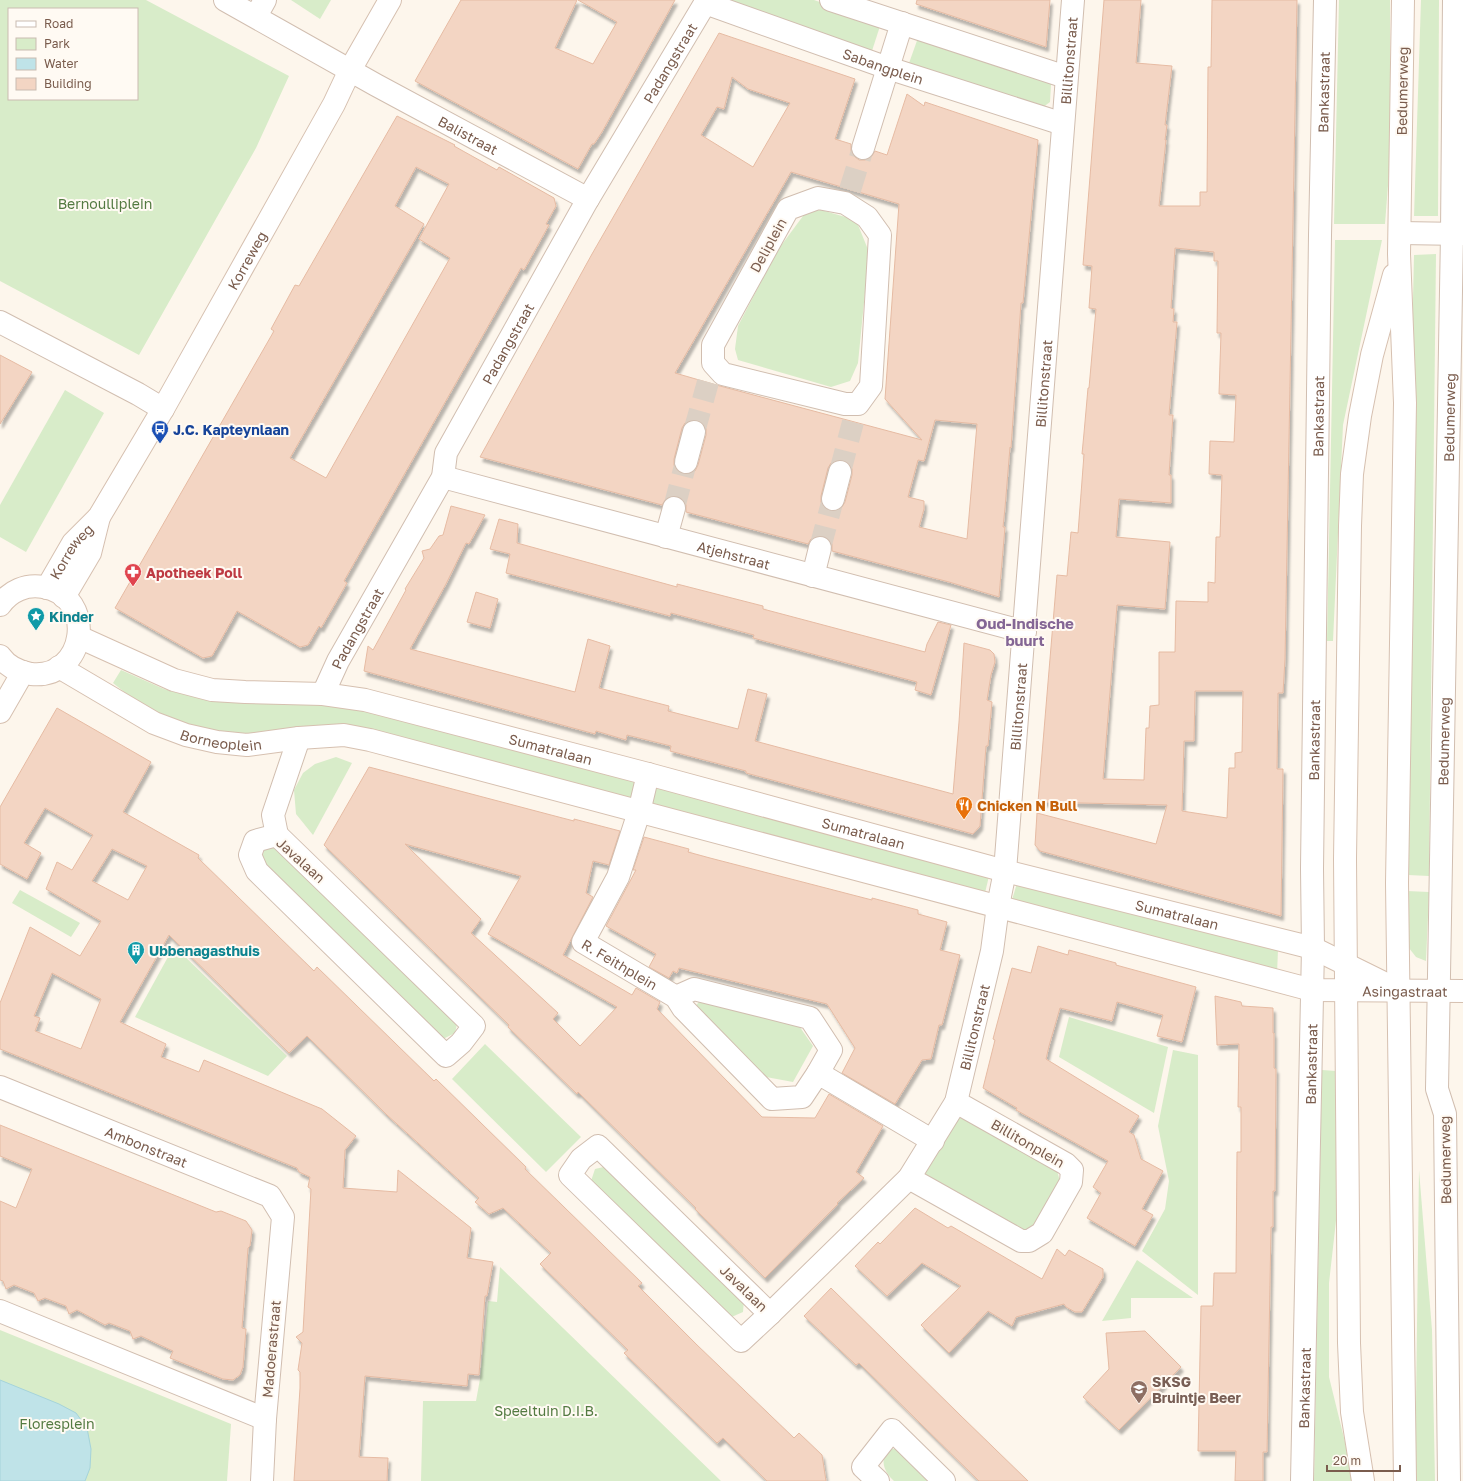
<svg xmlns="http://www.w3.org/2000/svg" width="1463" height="1481" viewBox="0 0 1463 1481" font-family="'Golos Text',sans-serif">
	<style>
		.green { fill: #d8ecc9; fill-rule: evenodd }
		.water { fill: #bfe3e8; stroke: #a5d3da }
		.building { fill: #f3d5c3; stroke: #e6bba3; fill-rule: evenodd; filter: url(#shadow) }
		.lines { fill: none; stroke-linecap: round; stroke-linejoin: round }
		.street-tunnel { stroke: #dcd0c4; stroke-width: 22; stroke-dasharray: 22 11; stroke-linecap: butt }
		.street-casing { stroke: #d1beb0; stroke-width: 24 }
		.secondary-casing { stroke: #d6c0b0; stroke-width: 24 }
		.street { stroke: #fff; stroke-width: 22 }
		.secondary { stroke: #fff; stroke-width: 22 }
		.labels { text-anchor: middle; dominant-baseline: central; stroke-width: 4; stroke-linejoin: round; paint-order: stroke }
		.street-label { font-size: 14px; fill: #7a5c4d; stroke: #fffaf3 }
		.park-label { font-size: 14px; fill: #537a41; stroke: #fffaf3 }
		.transit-label { font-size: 14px; font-weight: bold; fill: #164399; stroke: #fffaf3; text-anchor: start }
		.health-label { font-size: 14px; font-weight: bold; fill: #be3a42; stroke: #fffaf3; text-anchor: start }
		.culture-label { font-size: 14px; font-weight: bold; fill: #0d838f; stroke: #fffaf3; text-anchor: start }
		.food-label { font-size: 14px; font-weight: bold; fill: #c56008; stroke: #fffaf3; text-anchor: start }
		.education-label { font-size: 14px; font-weight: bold; fill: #785e54; stroke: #fffaf3; text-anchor: start }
		.neighbourhood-label { font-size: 15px; font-weight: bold; fill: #846695; stroke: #fffaf3 }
	</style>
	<defs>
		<filter id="shadow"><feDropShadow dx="2.5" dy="4.5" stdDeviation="1" flood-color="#0004"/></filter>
	</defs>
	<rect width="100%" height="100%" fill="#fdf6ec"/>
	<g class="green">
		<path d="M 0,0 L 146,0 L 289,76 L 256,148 L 139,355 L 0,281 ZM 9,9 L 137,9 L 137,99 L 9,99 Z"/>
		<polygon points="291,0 331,0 320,19"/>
		<polygon points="724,0 814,0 881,23 871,54"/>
		<polygon points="1339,0 1390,0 1390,159 1385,224 1334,224"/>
		<polygon points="1421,0 1439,0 1438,216 1414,216"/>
		<polygon points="919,35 1047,79 1051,84 1050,102 1042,108 908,66"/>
		<polygon points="821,210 856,220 869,252 858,363 850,381 831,387 738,360 735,349 738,326 777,251 806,212"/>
		<polygon points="1335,240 1382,240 1343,425 1333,641 1327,641"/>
		<polygon points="1436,254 1429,876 1408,875 1409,473 1414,255"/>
		<polygon points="65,390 104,413 26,552 0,537 0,505"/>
		<polygon points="121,670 164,689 195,697 324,701 642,779 635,804 360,731 243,736 187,727 143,707 113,683"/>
		<polygon points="336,757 352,763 313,835 296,814 294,790 303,773 315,764"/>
		<polygon points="658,783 990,872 984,897 651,807"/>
		<polygon points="279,847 458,1020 455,1033 441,1040 261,865 264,849"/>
		<polygon points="1018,880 1278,950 1277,974 1011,903"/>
		<polygon points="20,890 80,923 71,937 12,903"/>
		<polygon points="1407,891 1429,892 1426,961 1416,957 1409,948"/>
		<polygon points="174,946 287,1056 268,1076 135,1017"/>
		<polygon points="701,999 797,1023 813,1046 793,1082 761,1076 695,1007"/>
		<polygon points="1069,1017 1168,1047 1154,1113 1059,1057"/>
		<polygon points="485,1044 581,1137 546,1172 452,1079"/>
		<polygon points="1173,1050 1198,1055 1198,1295 1142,1251 1165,1209 1169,1181 1158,1126"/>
		<polygon points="1322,1070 1336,1071 1338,1203 1329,1283 1329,1377 1345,1442 1352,1481 1314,1481"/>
		<polygon points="966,1115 1056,1167 1061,1185 1035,1228 1019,1230 934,1184 925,1173 953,1121"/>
		<polygon points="608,1166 744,1300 743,1312 727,1319 590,1184 595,1169"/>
		<polygon points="1419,1170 1432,1330 1435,1481 1415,1481"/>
		<polygon points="1137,1260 1193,1298 1131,1298 1131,1318 1102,1321"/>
		<polygon points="500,1267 721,1481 421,1481 423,1401 476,1401 480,1379 488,1301 497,1302"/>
		<polygon points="0,1330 231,1424 227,1481 0,1481"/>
		<path d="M 891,1449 L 896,1449 L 928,1481 L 894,1481 C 884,1472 878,1458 891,1449 Z"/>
	</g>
	<polygon class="water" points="0,1380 59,1404 76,1413 87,1428 91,1449 90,1468 85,1481 0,1481"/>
	<g class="building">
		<polygon points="461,0 577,0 555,48 593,64 617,22 578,0 675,0 602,132 594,144 592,144 578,169 415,81"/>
		<polygon points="917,0 1050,0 1046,47 916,4"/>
		<path d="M 1104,0 L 1141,0 L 1136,63 L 1172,66 L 1165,125 L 1167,125 L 1165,140 L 1166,140 L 1159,206 L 1200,206 L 1200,192 L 1207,192 L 1208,67 L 1211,67 L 1212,0 L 1297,0 L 1285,659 L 1283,693 L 1278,693 L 1277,769 L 1283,769 L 1281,916 L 1040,851 L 1035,845 L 1037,813 L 1156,844 L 1167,805 L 1038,802 L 1057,575 L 1067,576 L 1071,532 L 1078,533 L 1081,494 L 1084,454 L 1082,454 L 1084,433 L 1088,388 L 1089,388 L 1096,309 L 1089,308 L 1092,266 L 1083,265 ZM 1175,248 L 1214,252 L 1214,261 L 1218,261 L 1217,333 L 1221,333 L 1219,394 L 1236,395 L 1234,442 L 1210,441 L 1209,474 L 1222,475 L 1220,537 L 1216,537 L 1215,583 L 1208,582 L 1208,602 L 1176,601 L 1175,652 L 1159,652 L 1159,705 L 1150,706 L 1149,728 L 1146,728 L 1144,780 L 1103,779 L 1117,605 L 1165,609 L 1170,542 L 1116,537 L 1119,499 L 1171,503 L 1171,475 L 1169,475 L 1173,415 L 1169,415 L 1177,322 L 1173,322 L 1174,309 L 1171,308 ZM 1195,691 L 1243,691 L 1242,752 L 1235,753 L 1235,768 L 1229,768 L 1227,818 L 1182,811 L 1184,741 L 1194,741 Z"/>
		<path d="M 719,33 L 855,79 L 835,139 L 851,144 L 851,151 L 854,156 L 859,160 L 865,160 L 871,157 L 875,151 L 887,155 L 907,94 L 924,106 L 925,102 L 1038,140 L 1023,303 L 1021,303 L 1011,448 L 1010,447 L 1005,508 L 1003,527 L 1005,527 L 999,597 L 949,582 L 832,551 L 832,544 L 829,539 L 823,536 L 816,536 L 811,539 L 808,544 L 686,512 L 686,505 L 683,500 L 677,496 L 671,496 L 666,499 L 662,505 L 480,457 L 592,254 ZM 732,77 L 748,89 L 790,103 L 753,167 L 701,135 L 717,107 L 724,109 ZM 791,172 L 899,204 L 885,399 L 922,440 L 720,386 L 675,373 ZM 691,420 L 698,420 L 703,423 L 706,429 L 706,435 L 698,465 L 695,471 L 690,474 L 683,474 L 677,471 L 674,465 L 674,459 L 682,428 L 685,423 ZM 935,420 L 977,424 L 967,539 L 919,527 L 924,509 L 924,501 L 908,497 L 918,460 L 924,461 ZM 837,460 L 844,460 L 849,463 L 852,469 L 852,475 L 845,502 L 842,507 L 837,511 L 830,511 L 824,508 L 821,502 L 821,496 L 828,468 L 831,463 Z"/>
		<path d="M 397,116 L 455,145 L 454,146 L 497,170 L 499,167 L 554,198 L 556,206 L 546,224 L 549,225 L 524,270 L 521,268 L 344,581 L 347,583 L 321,628 L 319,626 L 308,645 L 300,647 L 237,611 L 212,656 L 203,658 L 115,608 L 274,331 L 271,329 L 295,285 L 299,286 ZM 416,167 L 449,184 L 419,239 L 450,258 L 326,478 L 290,458 L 424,224 L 395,206 Z"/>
		<polygon points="0,355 32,372 0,424"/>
		<polygon points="451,506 485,515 469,544 466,543 446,584 410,649 575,692 588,639 610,646 599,688 669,706 668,711 738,729 748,689 767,694 755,741 953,794 959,722 964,643 990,650 994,654 995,662 991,675 987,700 992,702 988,746 986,746 980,826 973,834 746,773 746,771 670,751 671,746 627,735 626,740 596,731 595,734 364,671 368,646 373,650 406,590 405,589 424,558 422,551 430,549 439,536 443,535"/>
		<polygon points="499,519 518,524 517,543 677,587 677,584 763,606 763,609 925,652 927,644 938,622 951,625 931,695 915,690 917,682 753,638 754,635 690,618 671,613 670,616 506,573 510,554 490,549"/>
		<polygon points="476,592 498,599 490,628 467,622"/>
		<path d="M 57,708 L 151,762 L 123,812 L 199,855 L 198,858 L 314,971 L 317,967 L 434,1081 L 436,1079 L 526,1167 L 525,1169 L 642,1283 L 638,1286 L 696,1344 L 794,1438 L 799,1433 L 822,1455 L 826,1481 L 767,1481 L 723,1438 L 717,1443 L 624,1353 L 628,1350 L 540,1264 L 551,1253 L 503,1208 L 489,1214 L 475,1202 L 479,1198 L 387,1115 L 307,1036 L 289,1053 L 169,935 L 120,1022 L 166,1044 L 161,1057 L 199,1072 L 204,1060 L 322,1109 L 356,1136 L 345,1150 L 343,1188 L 397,1192 L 398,1170 L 471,1228 L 467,1258 L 493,1262 L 487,1296 L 485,1296 L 479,1375 L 468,1374 L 467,1386 L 365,1376 L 359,1457 L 388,1458 L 387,1481 L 294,1481 L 300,1388 L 300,1372 L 298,1370 L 302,1343 L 296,1337 L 303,1332 L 311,1189 L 308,1187 L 310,1177 L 299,1172 L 297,1168 L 0,1049 L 0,1003 L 30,927 L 80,956 L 101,921 L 46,889 L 57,862 L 72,870 L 93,835 L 45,808 L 24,843 L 41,853 L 27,879 L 0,864 L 0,807 ZM 112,849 L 147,866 L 128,900 L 92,881 ZM 52,973 L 101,999 L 81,1049 L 35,1031 L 40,1018 L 34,1016 Z"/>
		<path d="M 369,767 L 551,815 L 574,821 L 574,819 L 620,831 L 609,865 L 593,861 L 586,893 L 593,897 L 563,955 L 632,995 L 636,988 L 660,1002 L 657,1009 L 762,1117 L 815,1118 L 829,1094 L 883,1126 L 856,1172 L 864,1178 L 837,1203 L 838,1204 L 765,1278 L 695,1209 L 696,1208 L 578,1092 L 577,1094 L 508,1027 L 509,1025 L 324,845 ZM 405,844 L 521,876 L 488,934 L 617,1007 L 580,1046 L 553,1019 L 558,1013 L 471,933 L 481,919 Z"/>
		<polygon points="644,837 689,849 688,852 710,858 872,900 872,898 918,910 918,914 947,922 940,950 960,955 942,1025 939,1025 931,1059 922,1060 895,1104 842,1073 855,1048 827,1004 679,968 677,973 673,971 669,978 649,967 656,954 606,926 636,870 633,870"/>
		<polygon points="1038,946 1068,955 1069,950 1116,963 1116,965 1196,987 1182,1042 1157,1036 1163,1015 1117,1002 1112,1021 1060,1008 1049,1046 1046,1059 1139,1116 1129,1132 1134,1135 1141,1159 1163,1171 1142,1209 1153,1215 1135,1246 1087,1218 1101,1193 1093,1187 1108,1161 1016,1110 1017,1108 983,1088 995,1040 993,1039 1012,968 1031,973"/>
		<polygon points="1215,996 1241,1002 1242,1006 1273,1008 1273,1033 1274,1033 1274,1068 1276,1069 1275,1191 1273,1191 1273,1227 1271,1227 1267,1452 1263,1452 1263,1481 1235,1481 1236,1451 1198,1451 1201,1306 1213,1306 1214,1273 1236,1273 1237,1152 1241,1152 1241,1107 1238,1107 1239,1044 1217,1045"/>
		<polygon points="0,1125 216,1212 221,1211 246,1221 252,1230 250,1246 248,1248 242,1328 246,1329 243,1367 240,1375 233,1380 223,1379 170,1358 173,1351 141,1336 133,1339 130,1331 109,1323 105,1325 77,1310 69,1314 66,1306 45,1298 38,1301 34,1293 14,1285 6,1289 3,1281 0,1280 0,1201 16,1208 32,1169 0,1156"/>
		<polygon points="915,1208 948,1228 951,1226 1042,1279 1057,1249 1065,1256 1069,1250 1103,1269 1103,1277 1082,1312 1075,1312 1066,1307 1064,1304 1016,1317 1012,1326 988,1311 949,1353 921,1325 961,1286 922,1263 887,1296 855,1266 878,1242 880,1244"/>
		<polygon points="831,1288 960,1415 1028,1481 979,1481 859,1363 856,1365 804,1316"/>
		<polygon points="1145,1331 1181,1367 1119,1430 1083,1397 1109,1369 1106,1333"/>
	</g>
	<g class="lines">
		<g class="street-tunnel">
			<polyline points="850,190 863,148"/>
			<polyline points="694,432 708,382"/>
			<polyline points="840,472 853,422"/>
			<polyline points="674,508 686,462"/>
			<polyline points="820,548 833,499"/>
		</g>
		<defs>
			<g id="street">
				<path id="s1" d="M 225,0 L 376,85 L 588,199"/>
				<polyline points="831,0 1066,77"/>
				<path id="s2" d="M 705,3 L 888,68 L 1063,124"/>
				<polyline points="256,16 265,0"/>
				<polyline points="863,148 902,23"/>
				<polygon points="818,198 845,203 867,217 880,235 871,386 858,404 845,404 723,374 713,363 713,345 788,209"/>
				<polyline points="1400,233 1463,234"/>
				<polyline points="0,322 138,394 163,409"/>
				<polyline points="686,462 694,432"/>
				<path id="s3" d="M 443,477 L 1025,632"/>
				<polyline points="833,499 840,472"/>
				<polyline points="666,537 674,508"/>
				<polyline points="813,576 820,548"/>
				<path id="s4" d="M 323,694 L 338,661 L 443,477 L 446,453 L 588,199 L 707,0"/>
				<path id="s5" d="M 648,774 L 639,812 L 618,877 L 583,942 L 676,997 L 683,1008 L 772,1099 L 802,1097 L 818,1073 L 933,1141"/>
				<polygon points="277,835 474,1026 461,1043 446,1056 257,871 250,855 255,841"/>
				<polyline points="277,835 273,815 299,738"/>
				<polyline points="676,997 694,989 810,1018 831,1050 818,1073"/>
				<path id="s6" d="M 0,1087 L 270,1196 L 283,1217 L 265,1419 L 262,1481"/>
				<polygon points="598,1146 770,1314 741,1341 570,1175 581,1159"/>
				<polyline points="909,1178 1021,1241 1029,1241 1042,1233 1071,1182 1072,1170 1066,1164 956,1102"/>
				<polyline points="0,1311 265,1419"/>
				<path id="s7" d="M 770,1314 L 909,1178 L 956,1102 L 992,951 L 998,906 L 1005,871 L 1073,0"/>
				<polyline points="878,1481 863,1467 892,1430 944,1481"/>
				<path id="s8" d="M 1302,1481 L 1313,948 L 1312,869 L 1320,235 L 1325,0"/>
				<path id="s9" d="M 1449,1481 L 1445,1114 L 1437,1089 L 1452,234 L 1454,0"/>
			</g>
			<g id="secondary">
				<polyline points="1403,0 1399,254 1405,403 1397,883 1405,1481"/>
				<path id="s10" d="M 47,588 L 73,543 L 99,517 L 163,409 L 334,104 L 350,70 L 390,0"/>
				<polyline points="64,597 90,553 99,517"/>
				<path d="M 0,605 C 10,591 26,584 43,587 C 98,596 86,680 31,674 C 19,672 7,666 0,656"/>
				<path id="s11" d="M 79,637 L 174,680 L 212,690 L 245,692 L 323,694 L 365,700 L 648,774 L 1005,871 L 1313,948 L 1394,988"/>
				<path id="s12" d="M 59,667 L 154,723 L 186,735 L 217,742 L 247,745 L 299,738 L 344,735 L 370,740 L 1312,990 L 1463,991"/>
				<polyline points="0,712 23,672"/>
				<polyline points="1363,1481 1352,1412 1349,1343 1345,859 1350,526 1352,474 1360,416 1372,355 1394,275"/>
			</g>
		</defs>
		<use href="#street" class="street-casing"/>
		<use href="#secondary" class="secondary-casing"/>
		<use href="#street" class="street"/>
		<use href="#secondary" class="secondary"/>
	</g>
	<defs>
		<symbol id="bus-pin" viewBox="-11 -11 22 30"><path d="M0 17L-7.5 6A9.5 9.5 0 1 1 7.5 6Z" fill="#1a4fb4" stroke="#fffaf3"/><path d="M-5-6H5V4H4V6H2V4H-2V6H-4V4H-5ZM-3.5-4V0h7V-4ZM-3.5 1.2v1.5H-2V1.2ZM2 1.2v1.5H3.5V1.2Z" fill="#fff"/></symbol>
		<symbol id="pharmacy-pin" viewBox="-11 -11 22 30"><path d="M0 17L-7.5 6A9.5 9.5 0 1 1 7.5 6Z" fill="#e0444e" stroke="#fffaf3"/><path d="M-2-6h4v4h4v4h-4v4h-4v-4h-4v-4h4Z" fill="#fff"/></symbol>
		<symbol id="sight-pin" viewBox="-11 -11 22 30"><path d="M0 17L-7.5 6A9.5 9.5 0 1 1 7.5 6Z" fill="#0f9aa8" stroke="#fffaf3"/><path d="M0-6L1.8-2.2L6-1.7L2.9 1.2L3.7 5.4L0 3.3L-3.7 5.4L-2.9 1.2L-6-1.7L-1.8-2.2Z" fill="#fff"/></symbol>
		<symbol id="restaurant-pin" viewBox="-11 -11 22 30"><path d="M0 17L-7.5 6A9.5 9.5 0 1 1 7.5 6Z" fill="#e8710a" stroke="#fffaf3"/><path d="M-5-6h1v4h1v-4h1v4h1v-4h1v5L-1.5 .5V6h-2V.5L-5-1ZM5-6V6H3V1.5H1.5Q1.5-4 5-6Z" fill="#fff"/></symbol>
		<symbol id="building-pin" viewBox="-11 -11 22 30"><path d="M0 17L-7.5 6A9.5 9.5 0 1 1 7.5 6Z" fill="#0f9aa8" stroke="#fffaf3"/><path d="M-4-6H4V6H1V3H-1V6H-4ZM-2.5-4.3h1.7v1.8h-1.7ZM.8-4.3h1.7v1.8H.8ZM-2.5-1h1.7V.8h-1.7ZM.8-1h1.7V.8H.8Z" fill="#fff"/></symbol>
		<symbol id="school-pin" viewBox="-11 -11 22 30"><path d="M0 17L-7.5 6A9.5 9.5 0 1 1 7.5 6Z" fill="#8d6e63" stroke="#fffaf3"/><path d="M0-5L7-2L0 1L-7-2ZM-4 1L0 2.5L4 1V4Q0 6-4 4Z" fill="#fff"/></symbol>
	</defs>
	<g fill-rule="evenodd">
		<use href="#bus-pin" x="150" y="419" width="20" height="27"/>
		<use href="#pharmacy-pin" x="123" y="562" width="20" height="27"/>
		<use href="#sight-pin" x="26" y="606" width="20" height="27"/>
		<use href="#restaurant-pin" x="954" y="795" width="20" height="27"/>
		<use href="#building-pin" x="126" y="940" width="20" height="27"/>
		<use href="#school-pin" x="1129" y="1379" width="20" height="27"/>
	</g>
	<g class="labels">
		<g class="street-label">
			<text stroke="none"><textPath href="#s7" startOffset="1333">Billitonstraat</textPath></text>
			<text stroke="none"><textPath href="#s4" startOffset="722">Padangstraat</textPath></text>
			<text stroke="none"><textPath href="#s2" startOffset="189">Sabangplein</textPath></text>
			<text transform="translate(1402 91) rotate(-89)">Bedumerweg</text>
			<text stroke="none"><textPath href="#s8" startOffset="1389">Bankastraat</textPath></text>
			<text stroke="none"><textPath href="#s1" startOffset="278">Balistraat</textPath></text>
			<text transform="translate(768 245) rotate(-61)">Deliplein</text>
			<text stroke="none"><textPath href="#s10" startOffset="385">Korreweg</textPath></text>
			<text stroke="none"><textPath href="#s4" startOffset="398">Padangstraat</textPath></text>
			<text stroke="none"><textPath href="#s7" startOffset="1009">Billitonstraat</textPath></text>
			<text stroke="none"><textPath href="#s8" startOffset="1065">Bankastraat</textPath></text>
			<text stroke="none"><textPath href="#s9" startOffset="1065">Bedumerweg</textPath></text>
			<text stroke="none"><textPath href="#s10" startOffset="44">Korreweg</textPath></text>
			<text stroke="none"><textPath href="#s3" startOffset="301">Atjehstraat</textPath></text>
			<text stroke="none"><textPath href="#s4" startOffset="74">Padangstraat</textPath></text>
			<text stroke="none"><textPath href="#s7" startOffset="685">Billitonstraat</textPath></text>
			<text stroke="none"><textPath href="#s12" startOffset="180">Borneoplein</textPath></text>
			<text stroke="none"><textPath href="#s8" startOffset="741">Bankastraat</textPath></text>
			<text stroke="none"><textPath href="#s9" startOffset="741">Bedumerweg</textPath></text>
			<text stroke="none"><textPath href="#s11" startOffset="489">Sumatralaan</textPath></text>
			<text stroke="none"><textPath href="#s11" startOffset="813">Sumatralaan</textPath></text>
			<text transform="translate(301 860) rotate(42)">Javalaan</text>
			<text stroke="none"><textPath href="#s11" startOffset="1137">Sumatralaan</textPath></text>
			<text stroke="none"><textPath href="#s5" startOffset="224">R. Feithplein</textPath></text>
			<text stroke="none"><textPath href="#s12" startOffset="1398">Asingastraat</textPath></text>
			<text stroke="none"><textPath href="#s7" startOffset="361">Billitonstraat</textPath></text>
			<text stroke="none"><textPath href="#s8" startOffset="417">Bankastraat</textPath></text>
			<text transform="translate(1028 1143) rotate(30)">Billitonplein</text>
			<text stroke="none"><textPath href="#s6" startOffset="158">Ambonstraat</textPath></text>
			<text transform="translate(1445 1160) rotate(-91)">Bedumerweg</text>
			<text transform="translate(744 1288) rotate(44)">Javalaan</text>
			<text transform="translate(271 1349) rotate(-85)">Madoerastraat</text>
			<text stroke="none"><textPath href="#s8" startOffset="93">Bankastraat</textPath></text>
		</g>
		<g class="park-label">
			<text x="105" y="203">Bernoulliplein</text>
			<text x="546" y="1410">Speeltuin D.I.B.</text>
			<text x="57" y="1423">Floresplein</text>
		</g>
		<g class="transit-label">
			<text x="173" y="429">J.C. Kapteynlaan</text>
		</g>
		<g class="health-label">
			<text x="146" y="572">Apotheek Poll</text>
		</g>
		<g class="culture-label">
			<text x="49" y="616">Kinder</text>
			<text x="149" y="950">Ubbenagasthuis</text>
		</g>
		<g class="food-label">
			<text x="977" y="805">Chicken N Bull</text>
		</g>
		<g class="education-label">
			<text x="1152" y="1381">SKSG<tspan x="1152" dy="16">Bruintje Beer</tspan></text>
		</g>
		<g class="neighbourhood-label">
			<text x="1025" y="623">Oud-Indische<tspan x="1025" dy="17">buurt</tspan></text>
		</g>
	</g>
	<rect x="8" y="8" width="130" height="92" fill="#fffaf3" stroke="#cabbb1"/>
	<rect x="16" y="21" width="20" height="6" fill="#ffffff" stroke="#cabbb1"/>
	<text x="44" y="28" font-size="12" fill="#7a5c4d">Road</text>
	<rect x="16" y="38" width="20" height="12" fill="#d8ecc9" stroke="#cabbb1"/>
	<text x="44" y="48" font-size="12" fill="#7a5c4d">Park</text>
	<rect x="16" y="58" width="20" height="12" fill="#bfe3e8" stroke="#cabbb1"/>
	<text x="44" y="68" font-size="12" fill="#7a5c4d">Water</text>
	<rect x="16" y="78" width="20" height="12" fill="#f3d5c3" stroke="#cabbb1"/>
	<text x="44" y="88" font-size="12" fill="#7a5c4d">Building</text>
	<path d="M1327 1465v6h73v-6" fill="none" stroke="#7a5c4d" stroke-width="2"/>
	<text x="1333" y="1465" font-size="12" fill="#7a5c4d" stroke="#fffaf3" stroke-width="3" paint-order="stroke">20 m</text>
</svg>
